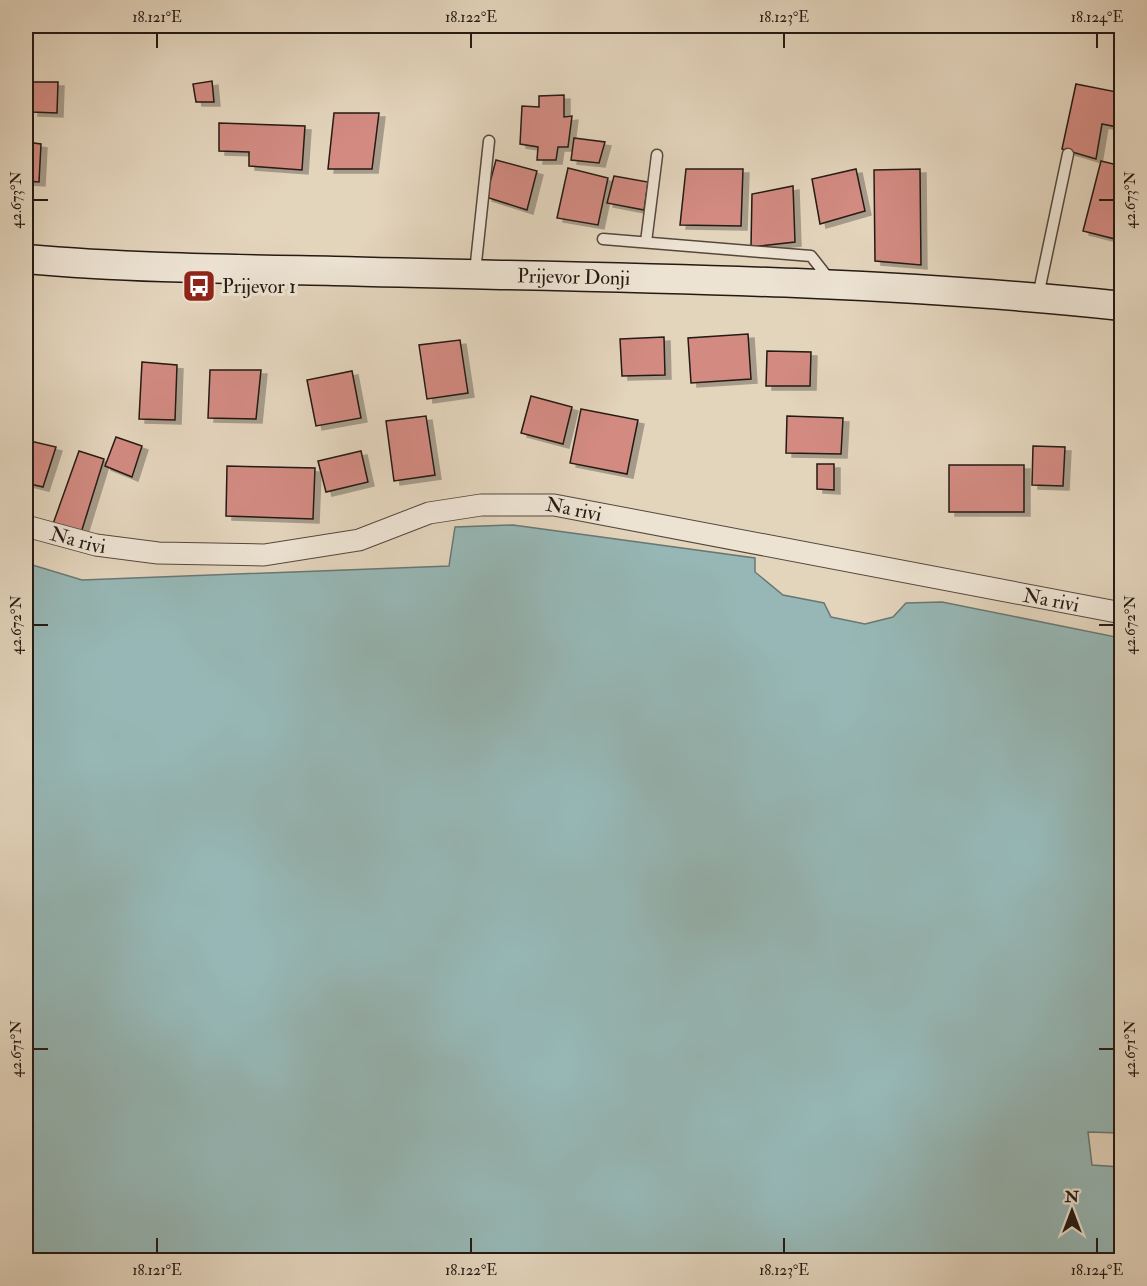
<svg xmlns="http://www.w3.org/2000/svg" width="1147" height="1286" viewBox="0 0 1147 1286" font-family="'IM FELL Double Pica',serif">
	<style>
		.water { fill: #96b7b5; stroke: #687874; stroke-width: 1.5 }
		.building { fill: #d28a81; stroke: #241a12; stroke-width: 1.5; filter: url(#shadow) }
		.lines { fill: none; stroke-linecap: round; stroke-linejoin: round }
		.lane-casing { stroke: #54483c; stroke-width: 13 }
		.street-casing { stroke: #54483c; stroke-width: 23 }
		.secondary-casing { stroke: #241a12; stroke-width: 31 }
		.lane { stroke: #ede3d3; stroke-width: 10 }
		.street { stroke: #ede3d3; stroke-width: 21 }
		.secondary { stroke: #ede3d3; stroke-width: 28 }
		.ticks { fill: none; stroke: #241a12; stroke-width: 2 }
		.labels { text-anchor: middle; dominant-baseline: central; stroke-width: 6; stroke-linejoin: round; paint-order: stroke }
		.street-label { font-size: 20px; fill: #241a12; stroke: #ede3d3 }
		.poi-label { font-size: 20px; fill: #241a12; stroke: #ede3d3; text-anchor: start }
		.neatline { fill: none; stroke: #241a12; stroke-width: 2 }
		.ticks-label { font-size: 15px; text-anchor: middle; fill: #241a12 }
	</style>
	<defs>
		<filter id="shadow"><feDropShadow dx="6" dy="4" stdDeviation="0" flood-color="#0004"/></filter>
	</defs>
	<rect width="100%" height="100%" fill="#e3d4bc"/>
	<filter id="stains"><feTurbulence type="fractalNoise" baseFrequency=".00333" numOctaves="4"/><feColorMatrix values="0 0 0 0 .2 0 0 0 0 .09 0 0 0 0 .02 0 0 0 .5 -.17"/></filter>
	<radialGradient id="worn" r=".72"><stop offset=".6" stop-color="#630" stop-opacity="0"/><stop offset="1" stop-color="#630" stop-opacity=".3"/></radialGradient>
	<polygon class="water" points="513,525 755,558 755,572 783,595 824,603 831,617 865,624 893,617 906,603 942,602 1121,638 1121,1133 1088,1132 1092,1165 1121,1167 1121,1260 26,1260 26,563 82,580 449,566 455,527"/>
	<g class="building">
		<polygon points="212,81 214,102 196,102 193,84"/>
		<polygon points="33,82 58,82 57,113 32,112"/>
		<polygon points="1076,84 1122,93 1122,128 1102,124 1096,159 1062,149"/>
		<polygon points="564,95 564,117 572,116 568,147 558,147 556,160 537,160 538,147 520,144 522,106 539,107 539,96"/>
		<polygon points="334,113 379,113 372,169 328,169"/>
		<polygon points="219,123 305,126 302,170 249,166 249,152 219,151"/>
		<polygon points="574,138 605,142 599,163 571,160"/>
		<polygon points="26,142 41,144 39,182 26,181"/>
		<polygon points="496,160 537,171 527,210 486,197"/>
		<polygon points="1101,161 1122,166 1122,233 1119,240 1083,231"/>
		<polygon points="568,168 608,178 598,225 557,218"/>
		<polygon points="686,169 743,169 741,226 680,225"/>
		<polygon points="856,169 865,211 820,224 812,179"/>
		<polygon points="920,169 921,265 875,261 874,170"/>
		<polygon points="614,176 648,182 644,210 607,203"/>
		<polygon points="793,186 795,242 751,247 752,194"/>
		<polygon points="748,334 751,379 691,383 688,338"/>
		<polygon points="664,337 665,375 622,376 620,339"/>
		<polygon points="460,340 468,393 427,399 419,345"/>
		<polygon points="767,351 811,352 810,386 766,386"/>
		<polygon points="142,362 177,365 175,420 139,419"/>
		<polygon points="210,370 261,370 256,419 208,418"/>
		<polygon points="352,371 361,418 316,426 307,380"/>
		<polygon points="531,396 572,407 563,444 521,433"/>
		<polygon points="581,409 638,420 627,474 570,463"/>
		<polygon points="426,416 435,475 394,481 386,421"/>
		<polygon points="787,416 843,418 841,454 786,453"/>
		<polygon points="116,437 142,446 132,477 105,466"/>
		<polygon points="26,440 56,447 43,487 26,483"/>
		<polygon points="1033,446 1065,447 1063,486 1032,485"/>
		<polygon points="79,451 104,459 81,533 53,524"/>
		<polygon points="361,451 368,482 326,492 318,461"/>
		<polygon points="817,464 834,464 834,490 817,489"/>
		<rect x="949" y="465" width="75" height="47"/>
		<polygon points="227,466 315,468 313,519 226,516"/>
	</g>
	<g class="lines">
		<defs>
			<g id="lane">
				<polyline points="603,239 811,256 829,279"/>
				<polyline points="646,242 657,155"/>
				<polyline points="475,272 489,141"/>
				<polyline points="1038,296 1068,154"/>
			</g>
			<g id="street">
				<path id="s1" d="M 26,526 L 96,545 L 158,553 L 264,555 L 359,540 L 429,513 L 481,505 L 554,505 L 1122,613"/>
			</g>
			<g id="secondary">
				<path id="s2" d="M 26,259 C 128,268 231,269 334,271 C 597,278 860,278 1122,306"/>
			</g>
		</defs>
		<use href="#lane" class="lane-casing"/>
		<use href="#street" class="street-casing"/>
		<use href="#secondary" class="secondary-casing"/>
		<use href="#lane" class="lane"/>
		<use href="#street" class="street"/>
		<use href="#secondary" class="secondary"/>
	</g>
	<path class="ticks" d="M 157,33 L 157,48M 471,33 L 471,48M 784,33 L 784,48M 1097,33 L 1097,48M 33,200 L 48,200M 1099,200 L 1114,200M 33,625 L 48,625M 1099,625 L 1114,625M 33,1049 L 48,1049M 1099,1049 L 1114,1049M 157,1238 L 157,1253M 471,1238 L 471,1253M 784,1238 L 784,1253M 1097,1238 L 1097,1253"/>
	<defs>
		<symbol id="bus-square" viewBox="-11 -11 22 22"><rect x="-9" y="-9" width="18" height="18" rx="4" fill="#8f2418" stroke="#ede3d3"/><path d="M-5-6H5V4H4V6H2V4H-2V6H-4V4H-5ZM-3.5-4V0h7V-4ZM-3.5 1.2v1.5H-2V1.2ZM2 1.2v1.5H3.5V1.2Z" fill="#fff"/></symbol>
	</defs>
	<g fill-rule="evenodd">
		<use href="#bus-square" x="180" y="267" width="38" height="38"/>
	</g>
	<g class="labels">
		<g class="street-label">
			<text stroke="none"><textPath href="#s2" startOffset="548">Prijevor Donji</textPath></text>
			<text stroke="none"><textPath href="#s1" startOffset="558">Na rivi</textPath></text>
			<text stroke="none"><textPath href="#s1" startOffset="54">Na rivi</textPath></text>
			<text stroke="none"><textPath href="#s1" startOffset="1044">Na rivi</textPath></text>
		</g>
		<g class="poi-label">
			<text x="222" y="286">Prijevor 1</text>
		</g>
	</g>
	<rect width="1147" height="1286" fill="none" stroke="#e3d4bc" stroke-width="66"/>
	<g transform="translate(1072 1211)" stroke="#ede3d3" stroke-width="4.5" paint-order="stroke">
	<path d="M0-4.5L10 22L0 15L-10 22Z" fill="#241a12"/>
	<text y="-9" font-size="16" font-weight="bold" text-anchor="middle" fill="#241a12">N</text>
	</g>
	<rect x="33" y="33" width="1081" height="1220" class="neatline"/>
	<g class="ticks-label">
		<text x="157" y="22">18.121°E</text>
		<text x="471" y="22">18.122°E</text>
		<text x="784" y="22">18.123°E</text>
		<text x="1097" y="22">18.124°E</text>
		<text transform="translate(16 200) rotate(-90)" y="5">42.673°N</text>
		<text transform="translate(1130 200) rotate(-90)" y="5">42.673°N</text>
		<text transform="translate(16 625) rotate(-90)" y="5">42.672°N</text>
		<text transform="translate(1130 625) rotate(-90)" y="5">42.672°N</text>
		<text transform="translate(16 1049) rotate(-90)" y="5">42.671°N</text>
		<text transform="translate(1130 1049) rotate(-90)" y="5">42.671°N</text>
		<text x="157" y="1275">18.121°E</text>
		<text x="471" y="1275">18.122°E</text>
		<text x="784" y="1275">18.123°E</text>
		<text x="1097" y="1275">18.124°E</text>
	</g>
	<rect width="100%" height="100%" filter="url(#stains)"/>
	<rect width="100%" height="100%" fill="url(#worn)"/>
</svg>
